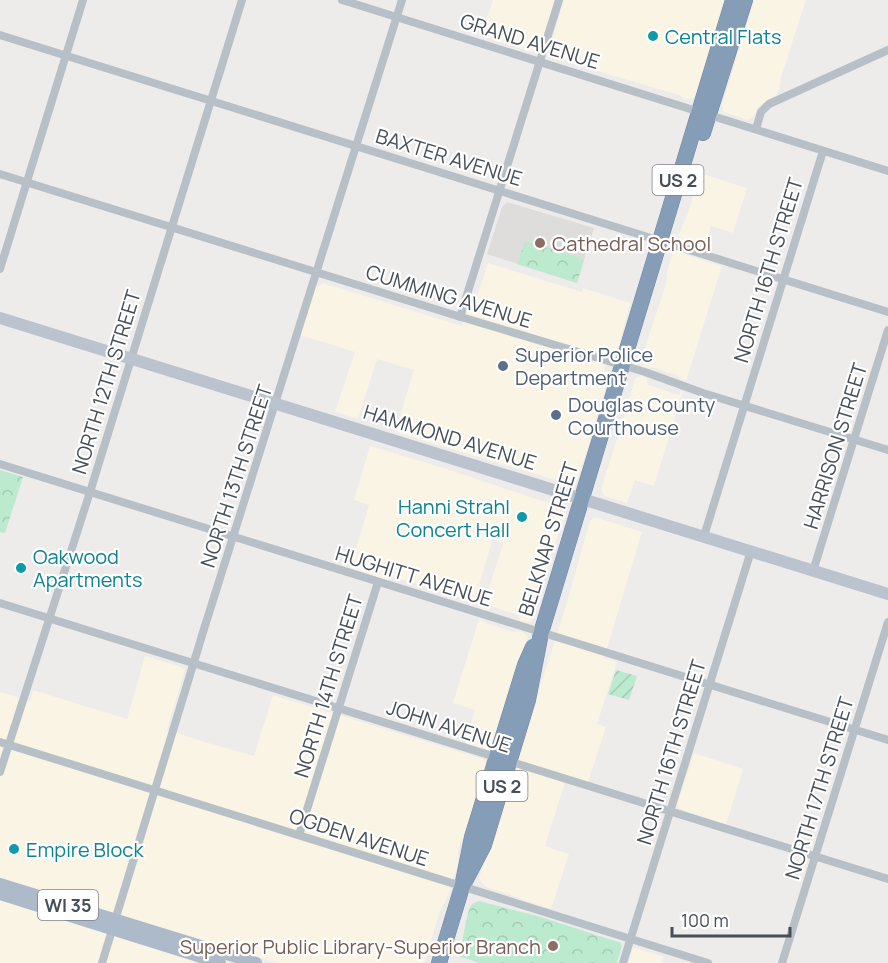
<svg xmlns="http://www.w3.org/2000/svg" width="888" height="963" viewBox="0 0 888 963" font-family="Manrope,sans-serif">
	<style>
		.commercial { fill: #f9f4e4 }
		.education { fill: #dfdddc }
		.park { fill: url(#park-crowns) }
		.garden { fill: url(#garden-furrows) }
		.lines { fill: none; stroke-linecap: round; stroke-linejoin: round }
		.highway-casing { stroke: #7288a3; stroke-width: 16 }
		.street { stroke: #b8c0c7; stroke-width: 8 }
		.secondary { stroke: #bac3ce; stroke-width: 12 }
		.primary { stroke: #adbac9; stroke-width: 12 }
		.highway { stroke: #869db7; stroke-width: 15 }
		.culture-dot { fill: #0f9aa8; stroke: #fff; stroke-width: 2 }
		.education-dot { fill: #8d6e63; stroke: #fff; stroke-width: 2 }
		.service-dot { fill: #5c6f8a; stroke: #fff; stroke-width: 2 }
		.labels { text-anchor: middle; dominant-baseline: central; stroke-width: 4.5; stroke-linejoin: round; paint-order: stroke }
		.shield { fill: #fff; stroke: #7e8389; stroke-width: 1.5 }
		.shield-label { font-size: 18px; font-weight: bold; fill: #464e57 }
		.culture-label { font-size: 20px; fill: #0d838f; stroke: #fff; text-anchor: start }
		.street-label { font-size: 20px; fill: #464e57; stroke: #fff }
		.education-label { font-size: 20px; fill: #785e54; stroke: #fff; text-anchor: start }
		.service-label { font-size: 20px; fill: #4e5e75; stroke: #fff; text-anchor: start }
	</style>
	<defs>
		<pattern id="park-crowns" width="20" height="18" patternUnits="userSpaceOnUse" patternTransform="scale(1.5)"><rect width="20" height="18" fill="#bceace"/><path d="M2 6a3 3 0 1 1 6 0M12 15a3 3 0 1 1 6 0" fill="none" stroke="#a3cab3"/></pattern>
		<pattern id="garden-furrows" width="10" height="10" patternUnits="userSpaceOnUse" patternTransform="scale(1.5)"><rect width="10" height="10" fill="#bceace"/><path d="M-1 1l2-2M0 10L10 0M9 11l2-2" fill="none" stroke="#a3cab3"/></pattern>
	</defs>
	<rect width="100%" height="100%" fill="#eeebeb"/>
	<g class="commercial">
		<polygon points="493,0 555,0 539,50 532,52 481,36"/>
		<polygon points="564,0 727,0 720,15 695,97 686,100 679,95 550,57 550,46"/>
		<polygon points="754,0 806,0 781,77 779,90 776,95 759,106 753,117 747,120 724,112 722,106"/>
		<polygon points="700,173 747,188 733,233 711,226 705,247 683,242 678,236 688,213"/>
		<polygon points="676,251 681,251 689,256 722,266 686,381 674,374 655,368 643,367 641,360 666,284 667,272 673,252"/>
		<polygon points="488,263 582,292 583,288 630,303 617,353 614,357 609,357 604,370 609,374 609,379 578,479 572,485 395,432 414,370 377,359 358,419 335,412 355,352 300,335 314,289 323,283 462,326 468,309 473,310"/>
		<polygon points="642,376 647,378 648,385 679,395 681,391 683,391 654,486 635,480 627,503 604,496 601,489 628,405 634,381 637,377"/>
		<polygon points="370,446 447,469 551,504 565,507 566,515 554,546 532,621 525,623 521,622 518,615 487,605 485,611 482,610 503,544 493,539 472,607 470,606 470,601 391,576 389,581 350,568 369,505 354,500"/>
		<polygon points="594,518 598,518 642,532 604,658 617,662 597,724 606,727 588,782 567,776 545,846 569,854 551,909 484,886 479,878 565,609 590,521"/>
		<polygon points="479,619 486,623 513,632 522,631 528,637 499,724 498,731 492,749 489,751 465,744 475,710 453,703"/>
		<polygon points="145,656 179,666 185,670 167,730 208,743 254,756 273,695 483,759 487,765 472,813 458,850 458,865 447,898 440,911 424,963 277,963 0,878 0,692 30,701 33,690 127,719"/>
		<polygon points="694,753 743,769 726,825 678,808 677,804"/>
		<polygon points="0,900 59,919 202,963 0,963"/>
		<polygon points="633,947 664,957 662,963 628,963"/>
	</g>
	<polygon class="education" points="507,202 594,228 577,283 487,254 502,207"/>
	<g class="park">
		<polygon points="525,241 584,259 577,283 517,264"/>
		<polygon points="0,470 23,477 5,533 0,532"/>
		<path d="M 479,901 L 541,917 L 621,943 L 622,946 L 617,963 L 480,963 L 458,956 C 465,939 464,918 472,904 Z"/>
	</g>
	<polygon class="garden" points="616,670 637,676 629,700 608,694"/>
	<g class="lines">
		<defs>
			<g id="highway">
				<polyline points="703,133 745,0"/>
				<polyline points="462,887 484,845 528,700 541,633 733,0"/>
				<polyline points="439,963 462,887 472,837 525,665 533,647"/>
			</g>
		</defs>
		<use href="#highway" class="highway-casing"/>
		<g class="street">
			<polyline points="342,0 888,171"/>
			<polyline points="0,35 888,312"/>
			<polyline points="756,129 761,112 769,104 888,50"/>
			<polyline points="0,174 451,314 645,372 703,393 888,450"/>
			<polyline points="0,269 83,0"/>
			<polyline points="460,317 559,0"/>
			<polyline points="0,464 888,740"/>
			<polyline points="704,536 823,151"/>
			<polyline points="813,571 888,330"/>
			<polyline points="0,603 888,879"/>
			<polyline points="0,742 708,963"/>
			<polyline points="0,772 90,492 242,0"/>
			<polyline points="299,835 378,582"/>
			<polyline points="102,963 204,629 402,0"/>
			<polyline points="623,963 751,551"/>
			<polyline points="782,963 888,622"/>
		</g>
		<polyline class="secondary" points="0,318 888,594"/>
		<g class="primary">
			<polyline points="0,884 256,963"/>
			<polyline points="0,894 220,963"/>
		</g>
		<use href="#highway" class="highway"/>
	</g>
	<g class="culture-dot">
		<circle cx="653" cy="36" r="6"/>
		<circle cx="522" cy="517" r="6"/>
		<circle cx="21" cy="568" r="6"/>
		<circle cx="14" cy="849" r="6"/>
	</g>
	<g class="education-dot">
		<circle cx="540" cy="243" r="6"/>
		<circle cx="553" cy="946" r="6"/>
	</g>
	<g class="service-dot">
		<circle cx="503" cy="366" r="6"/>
		<circle cx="556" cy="415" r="6"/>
	</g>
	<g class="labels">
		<g class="shield">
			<rect x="652.5" y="165" width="51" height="30" rx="4.5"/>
			<rect x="476.5" y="771" width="51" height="30" rx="4.5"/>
			<rect x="38" y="890" width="60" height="30" rx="4.5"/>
		</g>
		<g class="shield-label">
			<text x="678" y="180">US 2</text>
			<text x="502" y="786">US 2</text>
			<text x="68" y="905">WI 35</text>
		</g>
		<g class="culture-label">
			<text x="665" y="36">Central Flats</text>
			<text x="510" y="506" text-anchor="end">Hanni Strahl<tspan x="510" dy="23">Concert Hall</tspan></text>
			<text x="33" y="556">Oakwood<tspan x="33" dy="23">Apartments</tspan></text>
			<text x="26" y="849">Empire Block</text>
		</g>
		<g class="street-label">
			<text transform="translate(530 41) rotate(17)">GRAND AVENUE</text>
			<text transform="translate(449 157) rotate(17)">BAXTER AVENUE</text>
			<text transform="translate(768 270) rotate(-73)">NORTH 16TH STREET</text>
			<text transform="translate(449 296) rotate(17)">CUMMING AVENUE</text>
			<text transform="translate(106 382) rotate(-73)">NORTH 12TH STREET</text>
			<text transform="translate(450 437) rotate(17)">HAMMOND AVENUE</text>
			<text transform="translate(835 446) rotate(-73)">HARRISON STREET</text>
			<text transform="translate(236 476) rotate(-72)">NORTH 13TH STREET</text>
			<text transform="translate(548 539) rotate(-73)">BELKNAP STREET</text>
			<text transform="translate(414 576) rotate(17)">HUGHITT AVENUE</text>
			<text transform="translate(328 686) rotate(-73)">NORTH 14TH STREET</text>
			<text transform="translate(449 726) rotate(18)">JOHN AVENUE</text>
			<text transform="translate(671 752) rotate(-73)">NORTH 16TH STREET</text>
			<text transform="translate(819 788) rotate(-73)">NORTH 17TH STREET</text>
			<text transform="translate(359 837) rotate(18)">OGDEN AVENUE</text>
		</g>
		<g class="education-label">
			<text x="552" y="243">Cathedral School</text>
			<text x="541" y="946" text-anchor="end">Superior Public Library-Superior Branch</text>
		</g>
		<g class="service-label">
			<text x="515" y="354">Superior Police<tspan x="515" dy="23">Department</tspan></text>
			<text x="568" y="404">Douglas County<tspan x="568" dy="23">Courthouse</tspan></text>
		</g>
	</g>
	<path d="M672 927v9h118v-9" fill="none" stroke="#464e57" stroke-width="3"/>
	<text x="681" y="927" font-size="18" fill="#464e57" stroke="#ffffff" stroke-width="4.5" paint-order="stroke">100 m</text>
</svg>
